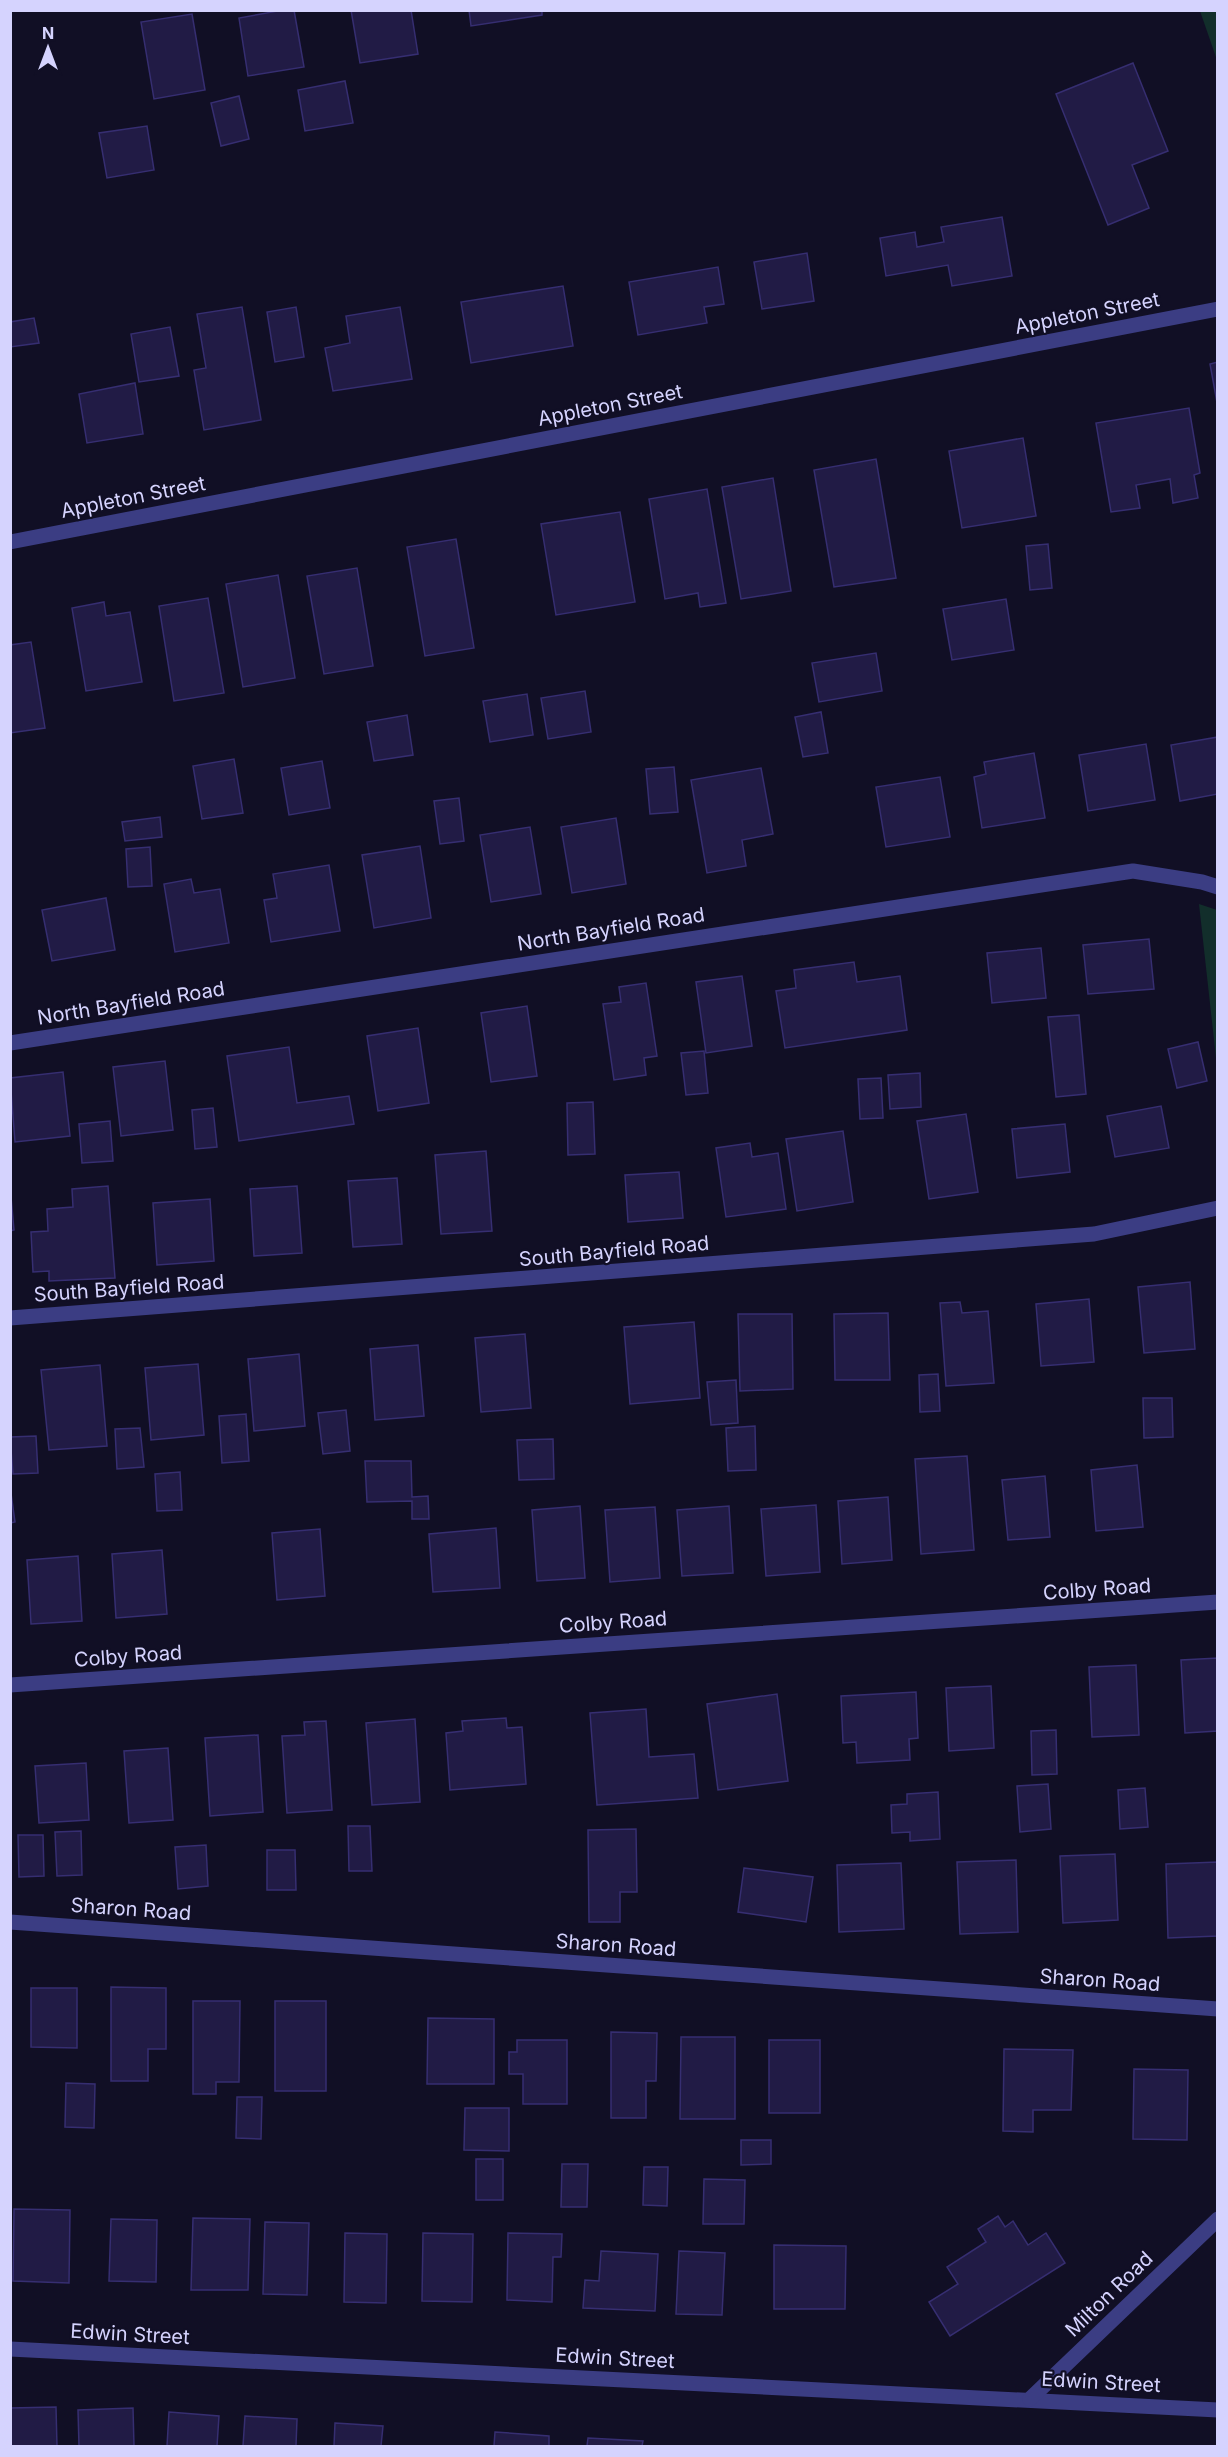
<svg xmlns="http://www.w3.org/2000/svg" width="1228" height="2457" viewBox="0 0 1228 2457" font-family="Inter,sans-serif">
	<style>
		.green { fill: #122e2b }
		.building { fill: #211b45; stroke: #362e71; stroke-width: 1.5 }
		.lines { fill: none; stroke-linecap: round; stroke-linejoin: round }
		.minor { stroke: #3b3d83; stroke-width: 15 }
		.labels { text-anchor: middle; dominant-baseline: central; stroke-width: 4.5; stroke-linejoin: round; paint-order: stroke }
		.street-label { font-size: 20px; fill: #d5d3fe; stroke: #110f25 }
	</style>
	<rect width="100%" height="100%" fill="#110f25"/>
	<g class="green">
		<polygon points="1200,11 1217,11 1217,60"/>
		<polygon points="1199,904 1217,910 1217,1067"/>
	</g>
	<g class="building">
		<polygon points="283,10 294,10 304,67 248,76 239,18"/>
		<polygon points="351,10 411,10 418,54 360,63"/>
		<polygon points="469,10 542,10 542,15 471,26"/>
		<polygon points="192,14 205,90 154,99 141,22"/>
		<polygon points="1133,63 1168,151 1132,165 1149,208 1108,225 1056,94"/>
		<polygon points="345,81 353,123 305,131 298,90"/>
		<polygon points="239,96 249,139 221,146 211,103"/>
		<polygon points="147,126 154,170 107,178 99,133"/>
		<polygon points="1002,217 1012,276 952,286 948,265 886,276 880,238 915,232 917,247 944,242 941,227"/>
		<polygon points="807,253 814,301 762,309 754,262"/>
		<polygon points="718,267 724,304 704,307 707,323 638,335 629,282"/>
		<polygon points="563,286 573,346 471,363 461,302"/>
		<polygon points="242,307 261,420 204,430 194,370 206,368 197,314"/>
		<polygon points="296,307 304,357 275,362 267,312"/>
		<polygon points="400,307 412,379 333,391 325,348 350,343 346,316"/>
		<polygon points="34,318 39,343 10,347 10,322"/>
		<polygon points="170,327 179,376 139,382 131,334"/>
		<polygon points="1218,362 1218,408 1210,364"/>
		<polygon points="135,383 143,434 87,443 79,394"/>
		<polygon points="1189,408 1200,473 1194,475 1198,498 1173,503 1170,479 1136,485 1140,508 1111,512 1096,423"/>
		<polygon points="1023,438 1036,516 962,528 949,451"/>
		<polygon points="876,459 896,578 834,587 814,470"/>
		<polygon points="773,478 791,591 741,599 722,487"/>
		<polygon points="707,489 726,603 700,607 698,593 665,599 649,499"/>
		<polygon points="620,512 635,602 556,615 541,524"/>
		<polygon points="456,539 474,648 425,656 407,547"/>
		<polygon points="1048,544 1052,588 1030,590 1026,546"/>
		<polygon points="357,568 373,666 324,674 307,576"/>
		<polygon points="278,575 295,678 243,687 226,584"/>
		<polygon points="208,598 224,693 174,701 159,606"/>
		<polygon points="1006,599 1014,650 952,660 943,609"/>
		<polygon points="104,602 106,616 130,612 142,682 86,691 72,608"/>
		<polygon points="31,642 45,728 10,733 10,645"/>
		<polygon points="876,653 882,691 819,702 812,663"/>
		<polygon points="585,691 591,732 548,739 541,698"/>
		<polygon points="527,694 533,735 490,742 483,701"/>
		<polygon points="821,712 828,753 803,757 795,717"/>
		<polygon points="407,715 413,755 374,761 367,722"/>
		<polygon points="1218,737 1218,794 1180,801 1171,745"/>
		<polygon points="1146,744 1155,800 1088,811 1079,755"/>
		<polygon points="1034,753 1045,818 982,828 974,777 986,774 984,762"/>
		<polygon points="234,759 243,813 202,819 193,766"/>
		<polygon points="322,761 330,808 289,815 281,768"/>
		<polygon points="674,767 678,812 650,814 646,769"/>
		<polygon points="761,768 773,834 742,840 746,866 707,873 691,780"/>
		<polygon points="940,777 950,837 886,847 876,787"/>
		<polygon points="459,798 464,841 440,844 434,801"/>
		<polygon points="160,817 162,837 125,841 122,822"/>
		<polygon points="616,818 626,884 572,893 561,827"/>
		<polygon points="530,827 541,894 491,902 480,835"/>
		<polygon points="420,846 431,918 374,928 362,855"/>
		<polygon points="150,847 152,886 128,887 126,849"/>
		<polygon points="329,865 340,931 271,942 264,900 277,898 273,874"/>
		<polygon points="191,879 194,893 220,889 229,943 175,952 164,884"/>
		<polygon points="106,898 115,950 52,961 42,910"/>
		<polygon points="1149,939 1154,989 1088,994 1083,945"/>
		<polygon points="1041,948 1046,998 992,1003 987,953"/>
		<polygon points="854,962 857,982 900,976 907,1030 785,1048 776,991 796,988 794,970"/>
		<polygon points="742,976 752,1046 706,1053 696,982"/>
		<polygon points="646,983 657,1056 644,1058 646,1075 614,1080 603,1004 621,1002 619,987"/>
		<polygon points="527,1006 537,1076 491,1082 481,1013"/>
		<polygon points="1079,1015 1086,1094 1056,1097 1048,1017"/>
		<polygon points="418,1028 429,1103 378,1111 367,1036"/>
		<polygon points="1198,1042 1207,1081 1177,1088 1168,1049"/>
		<polygon points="289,1047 297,1103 349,1096 354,1124 239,1141 227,1056"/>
		<polygon points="704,1051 708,1093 686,1095 681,1053"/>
		<polygon points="165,1061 173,1130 121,1136 113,1067"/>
		<polygon points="63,1072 70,1136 15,1142 10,1078"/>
		<polygon points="920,1073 921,1107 890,1109 888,1075"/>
		<polygon points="881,1078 883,1118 860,1119 858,1079"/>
		<polygon points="593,1102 595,1154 568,1155 567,1103"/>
		<polygon points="1161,1106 1169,1148 1115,1157 1107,1116"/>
		<polygon points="213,1108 217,1147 195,1149 192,1110"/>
		<polygon points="966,1114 978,1192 929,1199 917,1121"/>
		<polygon points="110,1121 113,1161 82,1163 79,1124"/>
		<polygon points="1065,1124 1070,1172 1017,1178 1012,1129"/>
		<polygon points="843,1131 853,1202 797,1211 786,1139"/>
		<polygon points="750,1143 752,1157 778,1153 786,1209 726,1217 716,1148"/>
		<polygon points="486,1151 492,1231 441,1234 435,1155"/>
		<polygon points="679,1172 683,1218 628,1222 625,1175"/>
		<polygon points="397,1178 402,1244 353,1247 348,1181"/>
		<polygon points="10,1186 14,1230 10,1231"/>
		<polygon points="108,1186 115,1278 49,1281 49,1271 33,1272 31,1232 48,1231 47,1209 73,1207 72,1189"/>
		<polygon points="297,1186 302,1253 254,1256 250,1189"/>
		<polygon points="210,1199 214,1261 157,1265 153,1203"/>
		<polygon points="1190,1282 1195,1349 1144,1353 1138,1287"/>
		<polygon points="1089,1299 1094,1362 1041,1366 1036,1304"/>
		<polygon points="960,1302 962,1313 988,1311 994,1383 946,1386 940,1303"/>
		<polygon points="888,1313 890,1380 835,1380 834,1314"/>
		<polygon points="738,1314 792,1314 793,1389 740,1391"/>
		<polygon points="694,1322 700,1398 630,1404 624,1327"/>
		<polygon points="525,1334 531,1408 481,1412 475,1338"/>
		<polygon points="418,1345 424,1416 375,1420 370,1349"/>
		<polygon points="299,1354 305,1426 254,1431 248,1359"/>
		<polygon points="198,1364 204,1435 151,1440 145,1368"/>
		<polygon points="100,1365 107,1446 49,1450 41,1370"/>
		<polygon points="938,1374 940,1411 920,1412 919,1375"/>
		<polygon points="736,1380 738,1423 711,1425 707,1382"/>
		<polygon points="1143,1398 1172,1398 1173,1437 1144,1438"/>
		<polygon points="346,1410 350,1451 323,1454 318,1413"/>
		<polygon points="246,1414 249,1461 222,1463 219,1416"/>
		<polygon points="755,1426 756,1470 728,1471 726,1428"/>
		<polygon points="140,1428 144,1467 117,1469 115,1429"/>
		<polygon points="36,1436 38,1473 13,1474 10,1437"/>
		<polygon points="553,1439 554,1479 519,1480 517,1440"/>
		<polygon points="967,1456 974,1550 921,1554 915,1459"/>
		<polygon points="365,1461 411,1461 412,1497 428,1496 429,1519 412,1519 412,1501 367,1502"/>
		<polygon points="1137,1465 1143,1527 1096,1531 1091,1470"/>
		<polygon points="180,1472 182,1510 157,1511 155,1474"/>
		<polygon points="1045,1476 1050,1537 1008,1540 1002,1480"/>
		<polygon points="10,1486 15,1522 10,1523"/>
		<polygon points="888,1497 892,1560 842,1564 838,1501"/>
		<polygon points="816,1505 820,1572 766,1576 761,1509"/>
		<polygon points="580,1506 585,1578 537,1581 532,1510"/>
		<polygon points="729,1506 733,1573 682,1576 677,1510"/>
		<polygon points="655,1507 660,1578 610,1582 605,1510"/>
		<polygon points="496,1528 500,1588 433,1592 429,1534"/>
		<polygon points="320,1529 325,1596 277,1600 272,1533"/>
		<polygon points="162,1550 167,1614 116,1618 112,1554"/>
		<polygon points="78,1556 82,1621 31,1624 27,1560"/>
		<polygon points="1218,1658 1218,1731 1185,1733 1181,1660"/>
		<polygon points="1136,1665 1139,1735 1092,1737 1089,1667"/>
		<polygon points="991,1686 994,1748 949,1751 946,1688"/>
		<polygon points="916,1692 918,1738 909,1739 910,1760 857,1763 856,1742 843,1743 841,1696"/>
		<polygon points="777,1694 788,1781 718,1790 707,1704"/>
		<polygon points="646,1709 649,1757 694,1754 698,1798 597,1805 590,1713"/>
		<polygon points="506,1718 507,1728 522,1727 526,1784 450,1790 446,1733 463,1731 462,1721"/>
		<polygon points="415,1719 420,1802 372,1805 366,1723"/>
		<polygon points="326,1721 332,1810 287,1813 282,1736 305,1735 304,1722"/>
		<polygon points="1056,1730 1057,1774 1032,1775 1031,1731"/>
		<polygon points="258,1735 263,1812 210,1816 205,1738"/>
		<polygon points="168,1748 173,1820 129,1823 124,1751"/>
		<polygon points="86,1763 89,1820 39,1823 35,1766"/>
		<polygon points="1048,1784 1051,1829 1020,1832 1017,1786"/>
		<polygon points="1145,1788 1148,1827 1120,1829 1118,1790"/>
		<polygon points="938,1792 940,1839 910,1841 910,1832 892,1833 891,1805 907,1804 907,1794"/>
		<polygon points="348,1826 370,1826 372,1871 349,1871"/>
		<polygon points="636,1829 637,1892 620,1892 620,1922 589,1922 588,1830"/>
		<polygon points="81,1831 82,1875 57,1876 55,1832"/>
		<polygon points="18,1835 43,1835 44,1876 19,1877"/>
		<polygon points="206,1845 208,1886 178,1889 175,1847"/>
		<polygon points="267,1850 295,1850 296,1890 267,1890"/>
		<polygon points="1115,1854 1118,1920 1063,1923 1060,1856"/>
		<polygon points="1016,1860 1018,1932 960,1934 957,1862"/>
		<polygon points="1218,1862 1218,1936 1168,1938 1166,1864"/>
		<polygon points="901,1863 904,1929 839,1932 837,1865"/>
		<polygon points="744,1868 813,1877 806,1922 738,1912"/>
		<polygon points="111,1987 166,1988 166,2049 148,2049 148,2081 111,2081"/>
		<polygon points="31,1988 77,1988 77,2048 31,2047"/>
		<polygon points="193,2001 240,2001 239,2082 216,2082 216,2094 193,2094"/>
		<rect x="275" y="2001" width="51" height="90"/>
		<polygon points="428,2018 494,2019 494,2084 427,2084"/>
		<polygon points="611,2032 657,2033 656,2081 646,2081 646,2118 611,2118"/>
		<polygon points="681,2037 735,2037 735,2119 680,2119"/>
		<polygon points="517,2040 567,2040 567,2104 523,2104 523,2074 509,2074 509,2052 517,2052"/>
		<rect x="769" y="2040" width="51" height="73"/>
		<polygon points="1004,2049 1073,2050 1071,2110 1033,2110 1033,2132 1003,2131"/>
		<polygon points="1134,2069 1188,2070 1187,2140 1133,2139"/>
		<polygon points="66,2083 95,2084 94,2128 65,2127"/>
		<polygon points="237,2097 262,2097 261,2139 236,2138"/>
		<polygon points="465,2108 509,2108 509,2151 464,2150"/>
		<polygon points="741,2140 771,2140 771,2164 741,2165"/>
		<rect x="476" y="2159" width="27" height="41"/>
		<polygon points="562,2164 588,2164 587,2207 561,2207"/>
		<polygon points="644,2167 668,2167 667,2206 643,2205"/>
		<polygon points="704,2179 745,2180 744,2224 703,2224"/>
		<polygon points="14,2209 70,2210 69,2283 13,2281"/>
		<polygon points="998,2216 1005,2227 1013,2221 1028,2245 1046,2233 1065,2263 950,2336 929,2302 958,2284 947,2267 986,2242 978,2229"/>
		<polygon points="193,2218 250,2219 248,2290 191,2290"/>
		<polygon points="111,2219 157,2220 156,2282 109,2281"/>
		<polygon points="265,2222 309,2223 307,2295 263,2294"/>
		<polygon points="345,2233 387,2234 386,2303 344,2302"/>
		<polygon points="423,2233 473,2234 472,2302 422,2301"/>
		<polygon points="508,2233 562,2234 561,2257 553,2257 552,2302 507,2300"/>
		<polygon points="774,2245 846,2246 845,2309 774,2309"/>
		<polygon points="601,2251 658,2254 655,2311 583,2308 585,2280 599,2281"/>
		<polygon points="679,2251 725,2253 722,2315 676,2314"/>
		<polygon points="56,2407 57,2446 10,2446 10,2408"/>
		<polygon points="133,2408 134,2446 79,2446 78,2410"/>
		<polygon points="169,2412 219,2416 217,2446 167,2446"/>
		<polygon points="245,2416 297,2419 296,2446 243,2446"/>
		<polygon points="335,2423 383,2426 381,2446 334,2446"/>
		<polygon points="495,2432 549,2436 549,2446 494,2446"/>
		<polygon points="588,2438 643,2441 642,2446 587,2446"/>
	</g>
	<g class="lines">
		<g class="minor">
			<polyline points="10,542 1218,309"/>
			<polyline points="10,1043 1133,871 1202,882 1218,887"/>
			<polyline points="10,1318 1094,1234 1218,1208"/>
			<polyline points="10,1685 1218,1602"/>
			<polyline points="10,1922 1218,2009"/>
			<polyline points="10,2349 1218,2410"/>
			<polyline points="1030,2399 1218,2219"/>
		</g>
	</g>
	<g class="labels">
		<g class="street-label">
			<text transform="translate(1087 313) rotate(-11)">Appleton Street</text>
			<text transform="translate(610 405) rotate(-11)">Appleton Street</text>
			<text transform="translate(133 497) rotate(-11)">Appleton Street</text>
			<text transform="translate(611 929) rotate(-9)">North Bayfield Road</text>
			<text transform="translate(131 1003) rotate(-9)">North Bayfield Road</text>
			<text transform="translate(614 1251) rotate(-5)">South Bayfield Road</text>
			<text transform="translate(129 1288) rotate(-4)">South Bayfield Road</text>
			<text transform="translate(1097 1589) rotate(-4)">Colby Road</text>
			<text transform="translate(613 1622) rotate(-4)">Colby Road</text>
			<text transform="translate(128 1656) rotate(-4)">Colby Road</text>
			<text transform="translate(131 1909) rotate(4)">Sharon Road</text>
			<text transform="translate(616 1945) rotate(4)">Sharon Road</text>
			<text transform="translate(1100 1980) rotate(4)">Sharon Road</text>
			<text transform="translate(1109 2294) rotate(-44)">Milton Road</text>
			<text transform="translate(130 2334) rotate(3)">Edwin Street</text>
			<text transform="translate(615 2358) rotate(3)">Edwin Street</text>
			<text transform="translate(1101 2382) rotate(3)">Edwin Street</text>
		</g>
	</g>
	<rect width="1228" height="2457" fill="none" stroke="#d5d3fe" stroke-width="24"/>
	<g transform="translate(48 48)" stroke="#110f25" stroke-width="4.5" paint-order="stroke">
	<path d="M0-4.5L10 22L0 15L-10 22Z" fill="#d5d3fe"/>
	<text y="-9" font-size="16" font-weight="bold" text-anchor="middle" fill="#d5d3fe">N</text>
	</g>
</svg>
